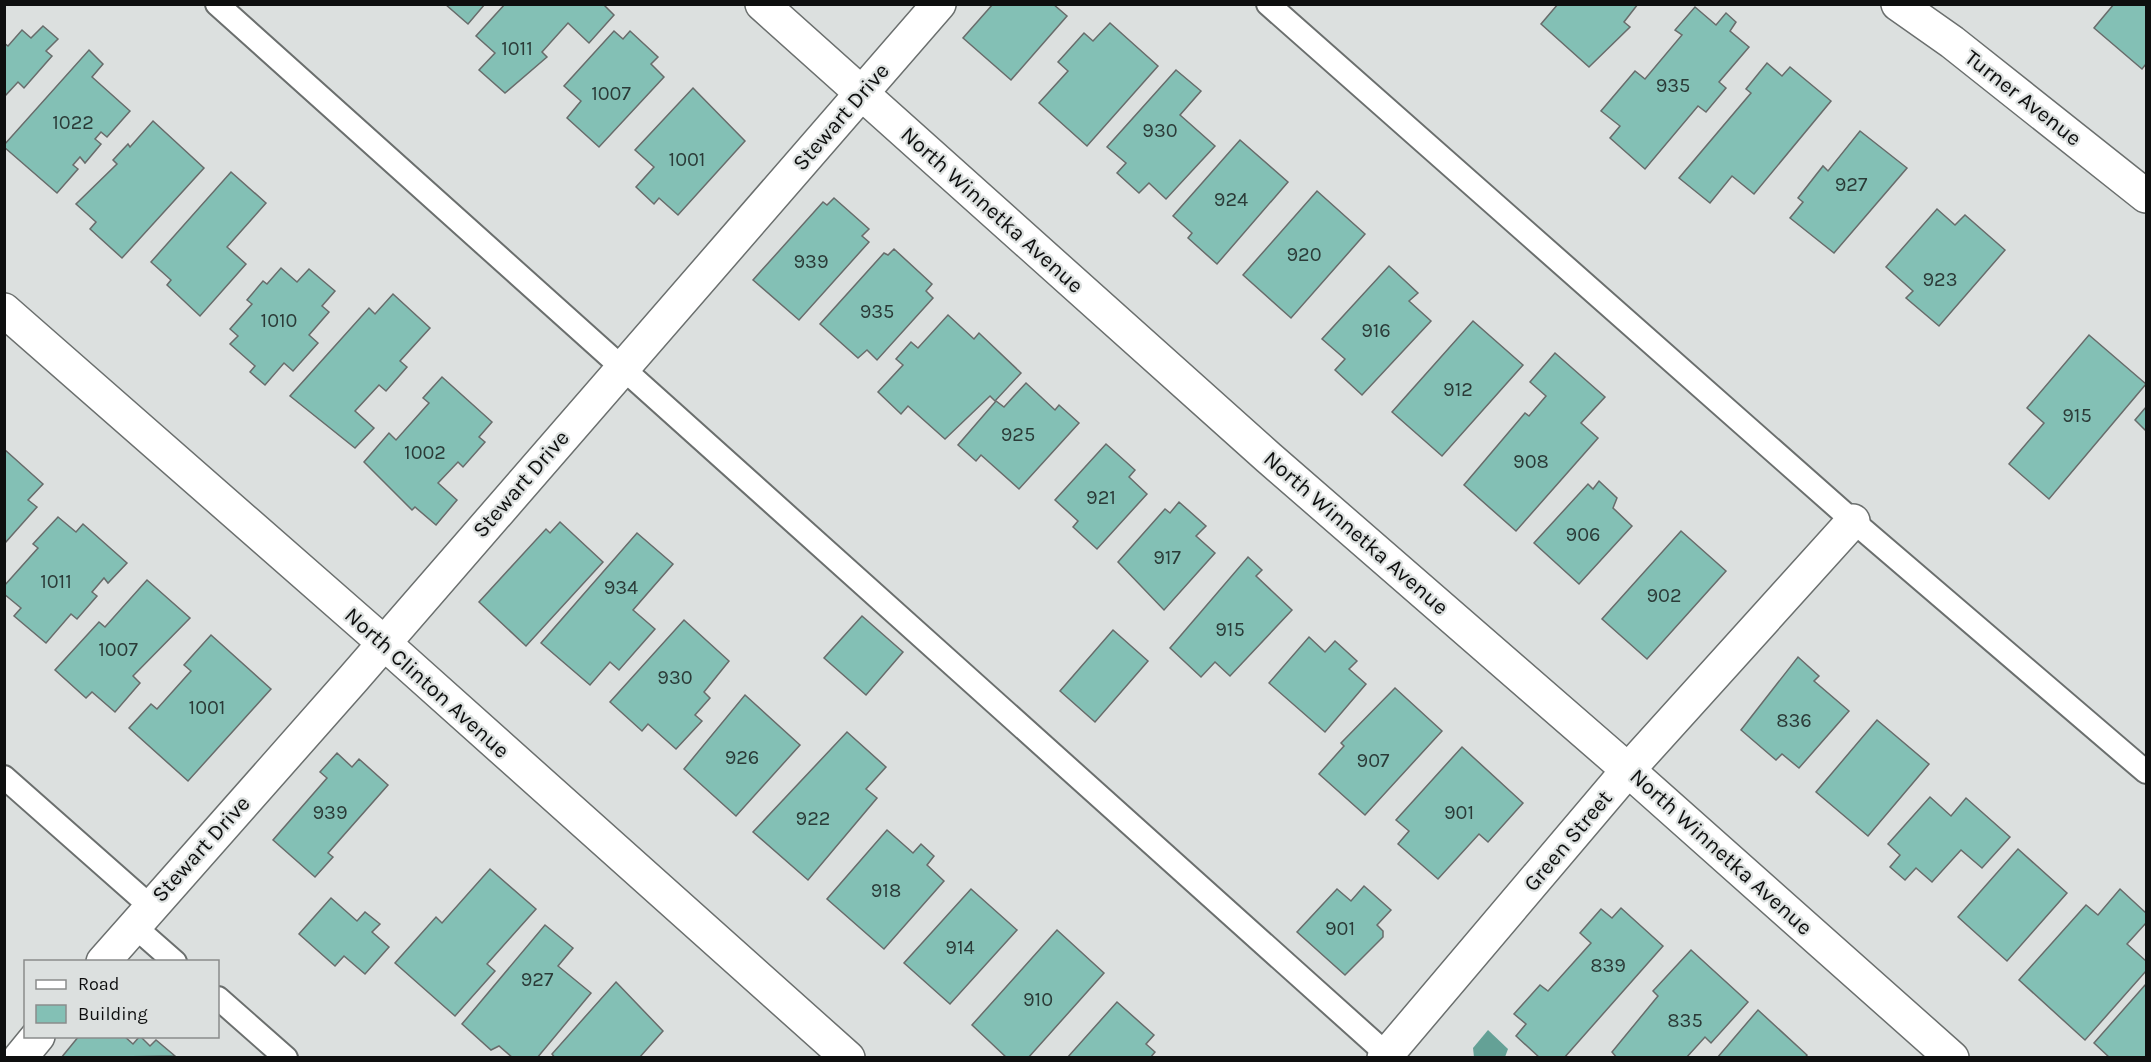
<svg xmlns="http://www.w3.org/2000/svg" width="2151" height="1062" viewBox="0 0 2151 1062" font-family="Karla,sans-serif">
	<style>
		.water { fill: #64a196 }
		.building { fill: #83c0b5; stroke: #686c6b; stroke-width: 1.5 }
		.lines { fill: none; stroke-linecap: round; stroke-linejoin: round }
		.lane-casing { stroke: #6b6f6e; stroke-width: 26 }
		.street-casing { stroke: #6b6f6e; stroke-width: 36 }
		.lane { stroke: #fff; stroke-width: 22 }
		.street { stroke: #fff; stroke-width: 33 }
		.labels { text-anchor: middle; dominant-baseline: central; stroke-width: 4.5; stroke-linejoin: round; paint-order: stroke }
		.number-label { font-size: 20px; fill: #2b3b38 }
		.street-label { font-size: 22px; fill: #0e0f0f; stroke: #dce0df }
	</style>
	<rect width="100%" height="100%" fill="#dce0df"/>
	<polygon class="water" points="1488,1030 1508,1049 1505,1057 1474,1057 1473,1048"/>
	<g class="building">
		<polygon points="445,4 485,4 468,24"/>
		<polygon points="505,4 603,4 614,15 589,43 568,23 542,52 547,57 505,93 479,70 495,53 476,36"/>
		<polygon points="993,4 1053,4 1067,16 1011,80 963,38"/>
		<polygon points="1558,4 1638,4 1624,22 1630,27 1589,67 1541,24"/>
		<polygon points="2114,4 2146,4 2146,64 2142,69 2094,28"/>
		<polygon points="1695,7 1716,25 1726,13 1736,22 1730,31 1749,47 1719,82 1726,88 1706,112 1698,106 1645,169 1610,138 1620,126 1601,111 1635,71 1645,79 1682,35 1675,30"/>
		<polygon points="1110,23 1158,66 1087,146 1039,103 1068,71 1058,62 1084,33 1093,41"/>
		<polygon points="43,26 58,39 46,51 52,56 24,88 18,82 4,97 4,43 8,46 22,30 31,38"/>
		<polygon points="614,31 623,39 630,31 658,57 651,64 664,77 599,147 567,118 581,101 564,86"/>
		<polygon points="89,50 103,64 92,77 130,111 107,137 101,132 95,139 101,144 85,163 80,157 73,165 78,169 57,193 4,147 4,145"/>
		<polygon points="1767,63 1782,76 1790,67 1831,101 1754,194 1732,176 1710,203 1679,178 1751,93 1746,89"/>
		<polygon points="1176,70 1201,91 1180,115 1215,146 1166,199 1149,183 1139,193 1117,173 1126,163 1107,147"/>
		<polygon points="693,88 745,141 678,215 659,198 654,204 636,187 654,167 635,150"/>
		<polygon points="153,121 204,168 122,258 90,229 96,222 76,204 117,164 113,160 128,144 130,147"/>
		<polygon points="1860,131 1907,168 1834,253 1790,218 1803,202 1798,198 1823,166 1828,171"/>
		<polygon points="1240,140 1288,182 1217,264 1188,238 1192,233 1173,216"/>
		<polygon points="231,172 266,203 227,247 246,264 200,316 167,285 171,280 151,262"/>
		<polygon points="1317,191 1365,234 1291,318 1243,275"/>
		<polygon points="834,198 869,229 862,236 869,242 799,320 753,280 823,202 827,205"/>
		<polygon points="1937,209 1955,225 1965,215 2005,250 1939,326 1906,298 1913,291 1886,267"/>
		<polygon points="894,249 932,284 926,291 933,298 877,360 867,350 858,358 820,324 884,253 888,255"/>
		<polygon points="1389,266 1418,293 1409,301 1431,321 1362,395 1335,370 1345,359 1322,339"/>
		<polygon points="281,268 297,282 309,269 335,291 322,306 329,312 309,335 318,343 293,371 284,363 265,385 250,372 255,366 230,344 238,336 230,329 252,304 247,300 263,281 267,284"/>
		<polygon points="393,294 430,328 400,361 407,367 386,391 379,385 355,411 374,428 355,448 290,396 369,308 375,314"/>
		<polygon points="948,315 974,339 979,333 1021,373 995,401 990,396 945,439 908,406 901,414 878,392 903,365 896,359 911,342 918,348"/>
		<polygon points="1473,321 1523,365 1442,456 1392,412"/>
		<polygon points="2089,335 2146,384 2049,499 2009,464 2044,423 2027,408"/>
		<polygon points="1555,353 1605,397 1581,423 1598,438 1516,531 1464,485 1525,413 1529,416 1546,396 1530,382"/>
		<polygon points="442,377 492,422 479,437 485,442 463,467 458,462 438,483 457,500 436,525 415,507 412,510 364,462 389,433 396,440 429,403 423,398"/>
		<polygon points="1026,383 1055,410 1059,405 1079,423 1019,489 981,455 976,461 958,445 996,401 1004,407"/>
		<polygon points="2146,407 2146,431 2135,420"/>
		<polygon points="1106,444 1135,470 1129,477 1147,494 1097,549 1073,527 1078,521 1055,500"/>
		<polygon points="4,449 43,484 28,500 37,507 5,543"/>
		<polygon points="1599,481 1617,498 1613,508 1632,526 1579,584 1534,543 1588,484 1593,489"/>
		<polygon points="1179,502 1206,526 1196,536 1215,553 1164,610 1118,562 1165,509 1170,513"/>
		<polygon points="58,517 76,532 83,524 127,563 108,583 104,578 92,592 97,596 77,619 71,614 46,643 14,616 21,608 4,594 4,586 38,548 33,544"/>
		<polygon points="560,522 603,562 526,646 479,602 546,529 550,533"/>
		<polygon points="1681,531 1726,571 1647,659 1602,619"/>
		<polygon points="637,533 673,564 633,610 655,629 619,670 610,662 590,685 541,643"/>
		<polygon points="1248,557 1262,570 1256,576 1292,610 1230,676 1215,662 1201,677 1170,648"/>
		<polygon points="147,580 190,618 133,676 140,683 115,712 92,692 86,698 55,670 99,622 105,627"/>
		<polygon points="862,616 903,652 866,695 824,658"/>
		<polygon points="684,620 729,661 704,692 710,698 695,715 702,721 676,749 648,724 642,731 610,702"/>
		<polygon points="1113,630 1148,661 1095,722 1060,691"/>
		<polygon points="211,635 271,689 188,781 129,728 151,704 157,709 191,671 184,665"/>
		<polygon points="1309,637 1325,652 1335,641 1357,661 1349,669 1366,684 1325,732 1269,683"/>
		<polygon points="1798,657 1819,676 1814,681 1849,711 1799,768 1782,754 1776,760 1741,730"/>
		<polygon points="1395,688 1442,731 1365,815 1319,774 1344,746 1341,743"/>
		<polygon points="745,695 800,745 736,816 684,769"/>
		<polygon points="1877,720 1929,764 1868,836 1816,792"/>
		<polygon points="847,732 886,767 866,789 877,798 808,880 753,832"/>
		<polygon points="1462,747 1523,803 1488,842 1479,834 1438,879 1398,844 1409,831 1396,820"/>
		<polygon points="337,753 352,767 359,759 388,785 328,853 333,857 315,877 273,840 327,778 320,772"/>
		<polygon points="1930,797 1951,816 1966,798 2010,837 1982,868 1961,850 1932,882 1916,868 1905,880 1890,867 1900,855 1888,844"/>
		<polygon points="887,830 913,853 921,844 934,856 927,865 944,881 884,949 827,899"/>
		<polygon points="2018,849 2067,893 2007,961 1958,917"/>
		<polygon points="490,869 536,909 487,964 495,971 455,1016 395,963 436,917 442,923"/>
		<polygon points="1364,886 1391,910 1377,925 1383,931 1383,937 1345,975 1297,932 1337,889 1351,901"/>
		<polygon points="971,889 1017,930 950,1004 904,963"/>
		<polygon points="2120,889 2146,913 2146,923 2127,944 2146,961 2146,971 2085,1040 2019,980 2086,905 2098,915"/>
		<polygon points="331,898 357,921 365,912 380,924 372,932 389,947 365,974 344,956 335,966 299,934"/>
		<polygon points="1621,908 1663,946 1564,1058 1540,1058 1516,1036 1526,1024 1514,1014 1540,985 1548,991 1591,943 1580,933 1601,909 1612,918"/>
		<polygon points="545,925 573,948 558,966 591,993 537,1058 513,1058 499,1046 491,1050 462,1024"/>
		<polygon points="1057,930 1104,973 1028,1058 1007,1058 972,1025"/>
		<polygon points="1691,950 1748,1002 1711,1043 1705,1037 1686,1058 1617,1058 1612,1052 1658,996 1653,991"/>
		<polygon points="616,982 663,1031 639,1058 555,1058 552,1054"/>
		<polygon points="2146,984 2146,1058 2110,1058 2094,1043"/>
		<polygon points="1117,1002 1154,1035 1146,1044 1155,1052 1150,1058 1067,1058"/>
		<polygon points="1758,1010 1807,1055 1805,1058 1717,1058"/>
		<polygon points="79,1036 124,1036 133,1044 140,1036 150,1046 156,1040 175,1056 61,1058"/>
	</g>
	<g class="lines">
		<defs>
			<g id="lane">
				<polyline points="217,4 1391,1058"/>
				<polyline points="1268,4 1853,521 2146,772"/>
				<polyline points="4,777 150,906"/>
				<polyline points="134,926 175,962"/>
				<polyline points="218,998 286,1058"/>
			</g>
			<g id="street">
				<polyline points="762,4 1269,458 1628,770 1952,1058"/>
				<polyline points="1898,4 1952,42 2146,196"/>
				<polyline points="4,310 384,643 848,1058"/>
				<polyline points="103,962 353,679 939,4"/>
				<polyline points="20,1058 38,1036"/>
				<polyline points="1384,1058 1628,770 1853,521"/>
			</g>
		</defs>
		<use href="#lane" class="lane-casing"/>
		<use href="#street" class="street-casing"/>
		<use href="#lane" class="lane"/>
		<use href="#street" class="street"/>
	</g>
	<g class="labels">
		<g class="number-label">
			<text x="517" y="48">1011</text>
			<text x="1673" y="85">935</text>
			<text x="611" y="93">1007</text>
			<text x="73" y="122">1022</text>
			<text x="1160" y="130">930</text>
			<text x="687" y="159">1001</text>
			<text x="1851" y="184">927</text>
			<text x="1231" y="199">924</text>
			<text x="1304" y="254">920</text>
			<text x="811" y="261">939</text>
			<text x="1940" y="279">923</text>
			<text x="877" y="311">935</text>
			<text x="279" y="320">1010</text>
			<text x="1376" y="330">916</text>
			<text x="1458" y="389">912</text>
			<text x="2077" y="415">915</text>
			<text x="1018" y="434">925</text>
			<text x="425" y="452">1002</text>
			<text x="1531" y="461">908</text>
			<text x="1101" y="497">921</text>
			<text x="1583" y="534">906</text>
			<text x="1167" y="557">917</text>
			<text x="56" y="581">1011</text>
			<text x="621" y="587">934</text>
			<text x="1664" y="595">902</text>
			<text x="1230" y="629">915</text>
			<text x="118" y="649">1007</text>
			<text x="675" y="677">930</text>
			<text x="207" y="707">1001</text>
			<text x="1794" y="720">836</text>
			<text x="742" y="757">926</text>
			<text x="1373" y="760">907</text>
			<text x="330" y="812">939</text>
			<text x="1459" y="812">901</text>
			<text x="813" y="818">922</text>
			<text x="886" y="890">918</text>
			<text x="1340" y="928">901</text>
			<text x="960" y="947">914</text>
			<text x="1608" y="965">839</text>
			<text x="537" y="979">927</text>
			<text x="1038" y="999">910</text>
			<text x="1685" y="1020">835</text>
		</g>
		<g class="street-label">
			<text transform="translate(2023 98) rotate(38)">Turner Avenue</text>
			<text transform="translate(841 117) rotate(-49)">Stewart Drive</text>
			<text transform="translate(992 210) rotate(42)">North Winnetka Avenue</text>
			<text transform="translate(521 484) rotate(-49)">Stewart Drive</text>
			<text transform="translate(1356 533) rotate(41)">North Winnetka Avenue</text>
			<text transform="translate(427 683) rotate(42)">North Clinton Avenue</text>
			<text transform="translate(1568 841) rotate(-50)">Green Street</text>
			<text transform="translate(201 849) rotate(-48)">Stewart Drive</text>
			<text transform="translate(1721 852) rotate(42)">North Winnetka Avenue</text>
		</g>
	</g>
	<rect width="2151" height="1062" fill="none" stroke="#0e0f0f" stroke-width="12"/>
	<rect x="24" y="960" width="195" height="78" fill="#dce0df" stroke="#8a8c8c" stroke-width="1.5"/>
	<rect x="36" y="980" width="30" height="9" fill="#ffffff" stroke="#8a8c8c" stroke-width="1.5"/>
	<text x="78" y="990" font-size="18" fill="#0e0f0f">Road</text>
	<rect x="36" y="1005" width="30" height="18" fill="#83c0b5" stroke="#8a8c8c" stroke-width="1.5"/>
	<text x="78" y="1020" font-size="18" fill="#0e0f0f">Building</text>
</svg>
